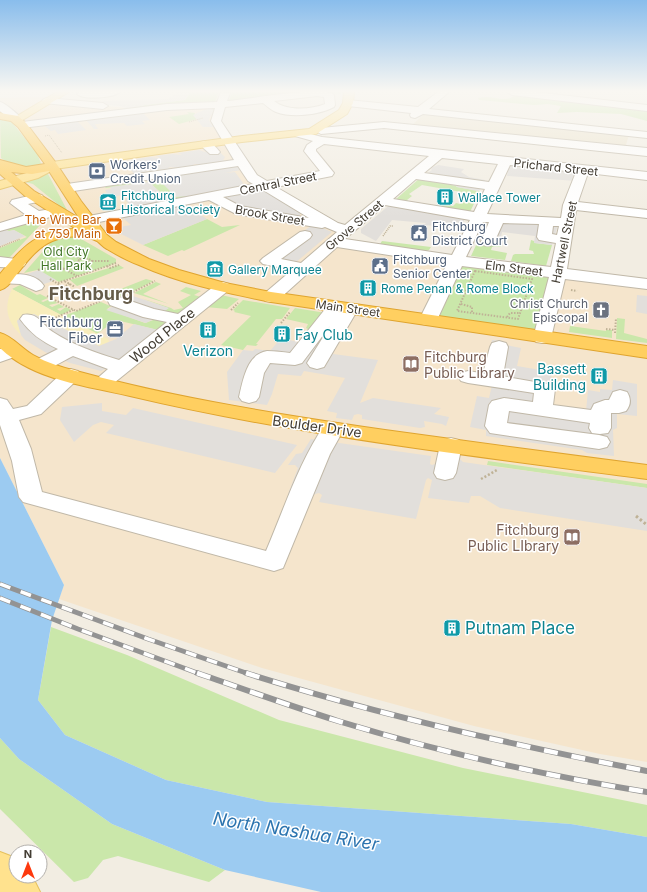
<svg xmlns="http://www.w3.org/2000/svg" width="647" height="892" viewBox="0 0 647 892" font-family="Inter,sans-serif">
	<style>
		.commercial { fill: #f5e5cc }
		.education { fill: #ebe3cc }
		.green { fill: #cae7aa }
		.sand { fill: #f8edbc }
		.parking { fill: #e2dfdb }
		.water { fill: #9ccbf1 }
		.lines { fill: none; stroke-linecap: round; stroke-linejoin: round }
		.minor-casing { stroke: #c0b8a8; stroke-width: 2 }
		.major-casing { stroke: #e5c05d; stroke-width: 2 }
		.highway-casing { stroke: #dfa42f; stroke-width: 2 }
		.path-far4 { stroke: #bfb296; stroke-width: 1; stroke-dasharray: 1 1; stroke-linecap: butt }
		.path-far3 { stroke: #bfb296; stroke-width: 1.5; stroke-dasharray: 1 1; stroke-linecap: butt }
		.path-far2 { stroke: #bfb296; stroke-width: 2; stroke-dasharray: 1.5 1.5; stroke-linecap: butt }
		.path-far1 { stroke: #bfb296; stroke-width: 2.5; stroke-dasharray: 2 2; stroke-linecap: butt }
		.path { stroke: #bfb296; stroke-width: 3; stroke-dasharray: 2.5 2.5; stroke-linecap: butt }
		.minor { fill: #fff; fill-rule: evenodd }
		.major { fill: #ffe28e; fill-rule: evenodd }
		.highway { fill: #ffcf60; fill-rule: evenodd }
		.rail-far1-casing { stroke: #939393; stroke-width: 5 }
		.rail-casing { stroke: #939393; stroke-width: 6 }
		.rail-far1 { stroke: #fff; stroke-width: 3.5; stroke-dasharray: 11; stroke-linecap: butt }
		.rail { stroke: #fff; stroke-width: 4.5; stroke-dasharray: 14; stroke-linecap: butt }
		.labels { text-anchor: middle; dominant-baseline: central; stroke-width: 3; stroke-linejoin: round; paint-order: stroke }
		.far-service-label { font-size: 12px; fill: #4e5e75; stroke: #fff; text-anchor: start }
		.far-street-label { font-size: 12px; fill: #433d33; stroke: #fff }
		.far-culture-label { font-size: 12px; fill: #0d838f; stroke: #fff; text-anchor: start }
		.far-food-label { font-size: 12px; fill: #c56008; stroke: #fff; text-anchor: end }
		.far-park-label { font-size: 12px; fill: #417526; stroke: #fff }
		.far-worship-label { font-size: 12px; fill: #5b616d; stroke: #fff; text-anchor: end }
		.service-label { font-size: 14px; fill: #4e5e75; stroke: #fff; text-anchor: end }
		.culture-label { font-size: 14px; fill: #0d838f; stroke: #fff; text-anchor: start }
		.street-label { font-size: 14px; fill: #433d33; stroke: #fff }
		.education-label { font-size: 14px; fill: #785e54; stroke: #fff; text-anchor: start }
		.near-culture-label { font-size: 17px; fill: #0d838f; stroke: #fff; text-anchor: start }
		.far-town-label { font-size: 18px; font-weight: bold; fill: #665c4a; stroke: #fff }
		.near-water-label { font-size: 18px; font-style: italic; fill: #2c74af; stroke: #fff }
	</style>
	<rect width="100%" height="100%" fill="#f2ede2"/>
	<polygon class="commercial" points="29,97 55,97 48,101 119,107 124,108 125,112 220,105 216,119 247,171 348,230 335,242 647,284 647,762 600,754 474,726 262,668 59,599 64,585 0,458 0,98"/>
	<polygon class="education" points="425,113 629,135 625,148 411,126"/>
	<g class="green">
		<polygon points="191,92 219,92 214,105 152,106 130,109 145,105 185,100"/>
		<polygon points="232,92 341,92 341,94 318,92 228,103"/>
		<path d="M 517,94 L 647,110 L 647,121 L 621,114 L 577,112 L 557,113 L 561,106 L 548,104 L 534,105 L 479,100 L 478,98 C 495,94 503,105 517,94 Z"/>
		<polygon points="187,112 195,113 194,116 197,119 179,124 169,117 189,114"/>
		<polygon points="0,118 10,120 37,153 42,166 17,169 1,158"/>
		<polygon points="46,173 48,174 67,210 65,210 33,184 25,182"/>
		<polygon points="421,177 451,181 457,187 480,191 470,212 439,206 442,204 453,206 456,203 460,204 468,196 465,196 467,193 422,185 409,194 412,196 407,200 408,201 395,200"/>
		<polygon points="166,180 182,196 186,196 188,198 171,202 149,182 106,188 103,185 121,182 122,184"/>
		<polygon points="42,219 44,219 42,223 10,257 0,257 0,248 27,237 14,230 9,231 2,229"/>
		<polygon points="207,219 222,227 240,225 184,251 182,250 168,256 143,245"/>
		<polygon points="76,236 116,259 116,263 59,282 37,270 24,273 53,240 56,238"/>
		<polygon points="531,240 534,241 535,243 552,245 546,266 511,261 513,255 515,254 534,254 533,251 529,250"/>
		<polygon points="382,241 431,247 429,250 426,251 384,245 380,244"/>
		<polygon points="478,241 479,244 494,245 495,243 502,243 501,247 492,247 491,250 507,253 505,260 471,256"/>
		<polygon points="458,260 558,273 542,338 428,320"/>
		<polygon points="119,265 124,268 77,286 70,280"/>
		<polygon points="146,279 153,281 136,290 108,301 100,297"/>
		<polygon points="156,282 161,284 143,294 169,304 134,293"/>
		<polygon points="20,285 37,295 40,294 48,298 41,301 43,302 50,299 58,303 49,305 52,307 59,304 64,307 57,309 60,311 66,307 71,310 61,315 12,289"/>
		<polygon points="186,287 201,291 194,295 201,297 179,314 163,312 168,308 141,298 171,308 174,310 183,308 178,302 191,295 180,291"/>
		<polygon points="221,295 239,299 227,309 206,307"/>
		<polygon points="243,300 290,308 282,319 276,319 256,344 258,344 256,346 247,345 243,350 221,345 251,316 234,312 235,311 233,310"/>
		<polygon points="101,302 110,306 114,304 107,309 145,323 156,319 167,323 158,330 116,320 97,334 63,316"/>
		<polygon points="295,308 326,313 306,336 300,335 302,332 306,333 308,329 306,328 308,324 286,319"/>
		<polygon points="617,318 625,319 624,333 647,339 647,343 616,339"/>
		<polygon points="570,326 606,331 606,330 612,330 612,338 569,332"/>
		<polygon points="488,461 647,484 647,488 487,465"/>
		<polygon points="51,627 127,655 279,720 463,768 647,805 647,837 571,824 267,802 166,780 65,735 38,700"/>
		<polygon points="0,738 19,759 112,824 225,870 209,882 118,856 103,860 88,878 74,882 0,809"/>
	</g>
	<g class="sand">
		<path d="M 12,289 L 61,315 L 47,320 C 37,316 25,311 17,321 L 21,335 C 6,321 4,306 12,289 Z"/>
		<polygon points="63,316 108,339 109,342 99,346 49,321"/>
	</g>
	<g class="parking">
		<polygon points="177,92 191,92 184,100 145,105 130,109 120,106 98,104 104,101 168,99"/>
		<polygon points="206,109 214,109 209,120 213,127 203,127 193,115"/>
		<polygon points="142,112 150,120 142,121 145,124 127,126 124,123 95,124 98,129 94,129 85,119"/>
		<polygon points="76,120 86,130 58,134 55,130 51,131 42,124"/>
		<polygon points="215,148 225,157 223,160 228,161 207,164 193,164 196,166 180,168 168,167 172,169 157,171 148,171 145,172 146,173 135,175 125,163 135,162 130,160 150,157 158,158 160,157 155,156 173,154 182,155 178,153 199,150 205,152 206,151 203,150"/>
		<polygon points="238,165 241,170 225,173 235,172 243,183 241,186 189,196 176,197 158,179"/>
		<polygon points="438,165 464,169 461,172 469,177 485,180 480,190 477,191 457,187 456,186 447,184 451,182 425,175 432,170 431,169 433,167"/>
		<polygon points="509,165 578,172 576,181 507,176"/>
		<polygon points="149,182 171,202 132,209 125,199 139,197 137,193 116,196 115,194 108,195 105,190 111,189 110,187"/>
		<polygon points="258,186 300,212 300,215 297,217 243,210 218,197"/>
		<polygon points="182,202 207,219 143,245 113,230 115,229 114,228 131,225 120,215"/>
		<polygon points="392,203 467,216 459,228 424,225 426,223 392,220 376,241 361,233 361,229"/>
		<polygon points="491,214 522,217 559,221 552,245 534,243 535,236 502,232 501,237 504,237 502,243 496,243 494,245 479,244 478,241"/>
		<polygon points="311,226 320,227 332,232 295,263 296,264 289,270 258,261"/>
		<polygon points="2,229 9,231 14,230 25,236 0,246 0,230"/>
		<polygon points="39,270 56,280 29,289 20,284 14,284 21,276"/>
		<polygon points="637,295 647,296 647,314 636,312"/>
		<polygon points="133,296 169,308 163,312 165,317 161,321 154,319 146,323 106,310"/>
		<polygon points="34,314 99,346 116,339 134,324 158,330 131,350 109,370 105,369 101,371 70,363 45,352 25,340 21,335 17,321 20,318"/>
		<polygon points="300,335 320,338 315,351 329,342 338,343 333,354 378,360 360,403 373,398 441,408 434,414 449,417 446,426 442,424 424,421 425,427 420,428 362,419 362,415 358,414 354,415 352,420 336,418 337,413 327,411 345,378 304,371 301,376 278,374 272,394 267,405 229,400 227,372 243,350 253,351 255,349 270,351 281,338 302,343 306,338 300,336"/>
		<polygon points="492,340 503,341 506,345 521,348 517,366 552,372 550,385 482,375"/>
		<polygon points="613,380 637,384 637,416 617,414 617,428 613,430 614,456 587,453 582,450 486,436 486,430 470,427 477,396 489,398 492,385 548,393 546,405 586,411 588,390 600,392 600,389 612,390"/>
		<polygon points="102,403 102,411 126,415 133,408 297,445 275,473 106,433 114,425 101,422 93,425 74,442 60,420 62,407"/>
		<polygon points="311,439 431,456 430,464 432,465 435,464 439,455 460,459 463,462 647,488 647,531 500,508 480,496 471,496 469,503 428,498 432,480 428,478 426,480 416,519 319,502 322,495 319,493 315,494 312,497 288,494 298,468 295,465 288,465 296,454 302,453"/>
	</g>
	<polygon class="water" points="0,458 64,585 52,620 38,700 65,735 166,780 267,802 571,824 647,837 647,892 321,892 225,870 112,824 19,759 0,738"/>
	<g class="lines">
		<defs>
			<g id="minor">
				<path d="M 79,92 L 120,92 C 114,98 83,100 77,94 Z"/>
				<path d="M 221,92 L 230,93 L 227,101 C 245,100 325,85 334,95 L 335,105 L 334,107 C 319,115 292,118 276,112 C 271,110 267,106 263,103 L 225,107 L 221,121 L 257,175 L 267,181 L 320,171 L 304,151 L 307,145 L 313,141 L 295,136 L 293,134 L 295,132 L 299,131 L 322,137 L 647,172 L 647,180 L 588,173 L 578,202 L 647,210 L 647,218 L 576,210 L 567,269 L 647,279 L 647,289 L 565,279 L 551,338 L 548,342 L 542,343 L 536,342 L 533,338 L 549,277 L 462,266 L 437,320 L 434,324 L 428,325 L 422,324 L 419,320 L 447,264 L 337,247 L 277,301 L 271,302 L 265,301 L 263,297 L 265,293 L 292,270 L 263,264 L 260,261 L 263,258 L 300,232 L 305,231 L 310,232 L 312,235 L 310,238 L 281,259 L 301,263 L 337,232 L 325,227 L 322,228 L 236,214 L 209,200 L 89,224 L 84,223 L 82,220 L 84,217 L 89,216 L 253,184 L 248,181 L 238,166 L 67,192 L 62,191 L 61,188 L 62,185 L 67,184 L 234,160 L 211,121 L 215,108 L 167,110 L 22,128 L 17,125 L 22,122 L 167,104 L 217,102 ZM 317,96 L 324,97 L 325,104 C 310,110 286,111 274,101 ZM 324,144 L 429,156 L 345,225 L 338,223 L 276,187 L 332,176 L 334,173 L 316,151 L 316,149 ZM 442,158 L 498,164 L 489,182 L 424,173 ZM 510,165 L 576,172 L 563,205 L 561,218 L 487,214 ZM 416,179 L 485,189 L 474,212 L 393,199 ZM 263,190 L 309,218 L 240,206 L 223,197 ZM 385,205 L 470,220 L 452,255 L 345,239 ZM 483,222 L 489,222 L 481,242 L 483,245 L 488,246 L 493,245 L 503,223 L 539,224 L 537,237 L 539,240 L 556,243 L 551,267 L 466,257 ZM 553,226 L 559,226 L 557,235 L 552,234 Z"/>
				<polygon points="438,92 449,92 429,109 647,132 647,138 423,114 415,118 411,117 410,115 411,113 348,106 343,103 348,100 418,107"/>
				<polygon points="507,92 535,92 647,105 647,111 512,95"/>
				<polygon points="47,98 103,103 108,106 103,109 44,103 42,101 44,99"/>
				<path d="M 0,102 C 5,103 19,115 22,119 L 21,121 C 12,123 6,116 0,111 Z"/>
				<polygon points="384,122 647,148 647,156 384,128 321,134 316,131 321,128"/>
				<path d="M 205,141 C 211,142 216,147 220,152 L 218,154 L 210,154 L 199,144 L 201,142 Z"/>
				<polygon points="37,194 42,195 44,198 42,201 28,204 39,211 45,210 50,211 52,214 50,217 0,231 0,223 26,215 10,203 12,200"/>
				<polygon points="0,257 24,260 26,263 24,266 18,268 0,267"/>
				<path d="M 5,274 C 19,274 36,273 44,286 L 42,289 L 36,291 L 20,284 L 0,283 L 0,275 Z"/>
				<path d="M 223,282 L 229,284 L 231,287 L 229,290 L 109,387 L 102,389 L 95,387 L 92,383 L 108,369 L 73,356 C 61,362 48,372 34,369 L 31,365 L 34,361 L 58,349 C 42,342 30,333 20,319 L 23,315 C 38,312 42,325 53,332 C 73,345 96,353 119,360 L 167,322 L 143,317 L 110,305 L 108,301 L 110,297 L 116,296 L 154,309 L 178,314 L 217,284 Z"/>
				<path d="M 336,302 L 342,303 L 344,307 L 354,307 L 357,311 L 324,367 L 317,369 L 310,367 L 307,363 L 330,326 L 302,363 L 295,365 L 270,363 L 264,373 L 259,397 L 256,401 L 249,403 L 242,401 L 239,397 C 243,380 247,354 267,351 C 275,351 283,352 290,353 L 330,303 Z"/>
				<path d="M 499,341 L 506,343 L 508,347 L 504,370 L 501,374 L 496,375 L 552,385 L 555,389 L 553,405 L 591,410 L 594,404 L 605,400 L 609,400 L 613,392 L 620,390 L 627,392 C 631,398 631,405 626,411 L 619,413 L 611,413 L 611,428 L 608,433 L 600,434 L 592,433 L 589,428 L 590,423 L 509,411 L 507,423 L 599,435 L 607,437 L 610,442 L 607,447 L 599,449 L 490,433 L 485,426 L 489,405 L 492,401 L 504,398 L 533,402 L 534,393 L 468,383 L 461,381 L 458,377 L 461,373 L 468,371 L 487,374 L 484,370 L 490,347 L 492,343 Z"/>
				<polygon points="13,345 20,347 22,351 20,355 0,362 0,349"/>
				<path d="M 71,369 L 78,371 L 81,375 L 78,379 L 41,414 L 19,420 L 31,449 L 42,492 L 266,551 C 284,509 299,462 325,424 L 333,423 L 341,424 L 344,429 L 330,454 L 283,568 L 274,571 L 23,502 L 19,497 L 12,461 L 0,425 L 0,398 L 7,400 L 13,409 L 27,406 L 64,371 Z"/>
				<polygon points="451,438 459,440 462,445 456,473 453,478 445,480 437,478 434,473 440,445 443,440"/>
			</g>
			<g id="major">
				<polygon points="57,92 69,92 21,121 13,121 12,119"/>
				<polygon points="344,92 354,92 353,103 347,114 316,134 242,142 55,169 38,178 0,189 0,181 30,172 52,162 242,136 309,129 339,110 343,103"/>
				<polygon points="0,852 13,857 16,860 16,876 32,876 40,892 0,892"/>
			</g>
			<g id="highway">
				<path d="M 0,113 L 18,116 L 26,123 L 56,163 L 81,201 L 107,235 L 116,242 L 149,259 L 179,270 L 225,283 L 271,292 L 647,346 L 647,358 L 271,302 C 227,293 181,284 139,265 C 128,261 117,255 107,249 C 103,247 100,243 97,241 C 87,236 69,235 58,239 C 40,244 28,260 17,274 C 12,280 8,288 0,290 L 0,274 C 20,249 41,227 76,229 L 25,196 L 0,174 L 0,160 L 26,167 L 45,164 L 18,127 L 11,121 L 0,119 ZM 49,171 L 79,218 L 34,191 L 11,172 L 32,174 Z"/>
				<path d="M 0,333 C 12,336 21,348 33,355 C 47,363 64,368 80,372 C 180,399 283,415 385,430 C 472,442 560,454 647,465 L 647,479 C 474,456 300,436 130,396 C 87,386 33,380 0,348 Z"/>
			</g>
		</defs>
		<use href="#minor" class="minor-casing"/>
		<use href="#major" class="major-casing"/>
		<use href="#highway" class="highway-casing"/>
		<g class="path-far4">
			<polyline points="189,122 203,118"/>
			<polyline points="45,136 49,135 62,153"/>
		</g>
		<g class="path-far3">
			<polyline points="383,236 390,226 393,226"/>
			<polyline points="0,247 20,239"/>
			<polyline points="64,249 66,250"/>
			<polyline points="60,250 73,246"/>
		</g>
		<g class="path-far2">
			<polyline points="64,249 80,259"/>
			<polyline points="49,254 63,249"/>
			<polygon points="80,259 89,259 92,261 82,264 77,262"/>
			<polyline points="92,261 109,261"/>
			<polyline points="107,266 110,268 119,265"/>
			<polyline points="63,269 78,264"/>
			<polyline points="38,270 55,264 77,276"/>
			<polygon points="475,271 532,279 518,319 457,311"/>
			<polyline points="50,279 63,287 51,291"/>
			<polyline points="58,283 116,263"/>
			<polyline points="70,284 75,287"/>
			<polyline points="63,287 70,284 64,281"/>
			<polyline points="571,290 577,291"/>
			<polyline points="133,292 155,281"/>
			<polyline points="47,296 76,311 101,301"/>
			<polyline points="461,304 472,307 472,312"/>
			<polyline points="231,310 238,303"/>
			<polyline points="507,317 510,313 520,313"/>
			<polyline points="50,320 73,310"/>
			<polyline points="281,323 290,312"/>
			<polyline points="606,329 615,330"/>
			<polyline points="615,333 616,318"/>
		</g>
		<polyline class="path-far1" points="481,479 497,470"/>
		<polyline class="path" points="636,516 647,525"/>
		<use href="#minor" class="minor"/>
		<use href="#major" class="major"/>
		<use href="#highway" class="highway"/>
		<defs>
			<g id="rail-far1">
				<polyline points="0,584 148,639 249,674"/>
				<polyline points="0,598 78,629 200,674"/>
			</g>
			<g id="rail">
				<path d="M 197,673 C 244,689 290,706 338,721 C 439,752 542,775 647,792"/>
				<path d="M 246,673 C 378,715 512,745 647,771"/>
			</g>
		</defs>
		<use href="#rail-far1" class="rail-far1-casing"/>
		<use href="#rail" class="rail-casing"/>
		<use href="#rail-far1" class="rail-far1"/>
		<use href="#rail" class="rail"/>
	</g>
	<linearGradient id="sky" x2="0" y2="1"><stop stop-color="#89bdec"/><stop offset="0.42" stop-color="#f9f7f2"/><stop offset="1" stop-color="#f9f7f2" stop-opacity="0"/></linearGradient>
	<rect width="647" height="217" fill="url(#sky)"/>
	<defs>
		<symbol id="bank-square" viewBox="-11 -11 22 22"><rect x="-9" y="-9" width="18" height="18" rx="4" fill="#5c6f8a" stroke="#fff"/><path d="M-6-4H6V4H-6ZM0-2.3a2.3 2.3 0 1 0 0 4.6a2.3 2.3 0 1 0 0-4.6Z" fill="#fff"/></symbol>
		<symbol id="building-square" viewBox="-11 -11 22 22"><rect x="-9" y="-9" width="18" height="18" rx="4" fill="#0f9aa8" stroke="#fff"/><path d="M-4-6H4V6H1V3H-1V6H-4ZM-2.5-4.3h1.7v1.8h-1.7ZM.8-4.3h1.7v1.8H.8ZM-2.5-1h1.7V.8h-1.7ZM.8-1h1.7V.8H.8Z" fill="#fff"/></symbol>
		<symbol id="museum-square" viewBox="-11 -11 22 22"><rect x="-9" y="-9" width="18" height="18" rx="4" fill="#0f9aa8" stroke="#fff"/><path d="M0-6L6-3V-2H-6V-3ZM-5-1h2V3h-2ZM-1-1h2V3h-2ZM3-1h2V3H3ZM-6 4H6V6H-6Z" fill="#fff"/></symbol>
		<symbol id="bar-square" viewBox="-11 -11 22 22"><rect x="-9" y="-9" width="18" height="18" rx="4" fill="#e8710a" stroke="#fff"/><path d="M-6-5H6L.8 .8V4.5H3.5V6h-7V4.5H-.8V.8Z" fill="#fff"/></symbol>
		<symbol id="civic-square" viewBox="-11 -11 22 22"><rect x="-9" y="-9" width="18" height="18" rx="4" fill="#5c6f8a" stroke="#fff"/><path d="M-.6-6.5H3V-4.5H.6V-3L4-1V1h2V6H-6V1h2V-1L-.6-3ZM-1.2 2.5V6h2.4V2.5Z" fill="#fff"/></symbol>
		<symbol id="church-square" viewBox="-11 -11 22 22"><rect x="-9" y="-9" width="18" height="18" rx="4" fill="#6b7280" stroke="#fff"/><path d="M-1.2-6h2.4v3.5h3.3v2.4h-3.3V6h-2.4V-.1h-3.3v-2.4h3.3Z" fill="#fff"/></symbol>
		<symbol id="office-square" viewBox="-11 -11 22 22"><rect x="-9" y="-9" width="18" height="18" rx="4" fill="#5c6f8a" stroke="#fff"/><path d="M-6-3h4V-5.5h4V-3h4V5H-6ZM-1-4.5V-3h2v-1.5ZM-6 0V1H6V0Z" fill="#fff"/></symbol>
		<symbol id="library-square" viewBox="-11 -11 22 22"><rect x="-9" y="-9" width="18" height="18" rx="4" fill="#8d6e63" stroke="#fff"/><path d="M-6-4Q-3-5.5-.7-3.5V5Q-3 3-6 4ZM6-4Q3-5.5 .7-3.5V5Q3 3 6 4Z" fill="#fff"/></symbol>
	</defs>
	<g fill-rule="evenodd">
		<use href="#bank-square" x="87" y="161" width="20" height="20"/>
		<use href="#building-square" x="435" y="187" width="20" height="20"/>
		<use href="#museum-square" x="98" y="192" width="20" height="20"/>
		<use href="#bar-square" x="104" y="216" width="20" height="20"/>
		<use href="#civic-square" x="409" y="223" width="20" height="20"/>
		<use href="#civic-square" x="370" y="256" width="20" height="20"/>
		<use href="#museum-square" x="205" y="259" width="20" height="20"/>
		<use href="#building-square" x="358" y="278" width="20" height="20"/>
		<use href="#church-square" x="591" y="300" width="20" height="20"/>
		<use href="#office-square" x="105" y="319" width="20" height="20"/>
		<use href="#building-square" x="198" y="320" width="20" height="20"/>
		<use href="#building-square" x="272" y="324" width="20" height="20"/>
		<use href="#library-square" x="401" y="354" width="20" height="20"/>
		<use href="#building-square" x="589" y="366" width="20" height="20"/>
		<use href="#library-square" x="562" y="527" width="20" height="20"/>
		<use href="#building-square" x="442" y="618" width="20" height="20"/>
	</g>
	<g class="labels">
		<g class="far-service-label">
			<text x="110" y="164">Workers'<tspan x="110" dy="14">Credit Union</tspan></text>
			<text x="432" y="226">Fitchburg<tspan x="432" dy="14">District Court</tspan></text>
			<text x="393" y="259">Fitchburg<tspan x="393" dy="14">Senior Center</tspan></text>
		</g>
		<g class="far-street-label">
			<text transform="translate(556 167) rotate(6)">Prichard Street</text>
			<text transform="translate(278 183) rotate(-11)">Central Street</text>
			<text transform="translate(270 215) rotate(10)">Brook Street</text>
			<text transform="translate(354 225) rotate(-40)">Grove Street</text>
			<text transform="translate(564 242) rotate(-78)">Hartwell Street</text>
			<text transform="translate(514 268) rotate(7)">Elm Street</text>
			<text transform="translate(348 308) rotate(8)">Main Street</text>
		</g>
		<g class="far-culture-label">
			<text x="121" y="195">Fitchburg<tspan x="121" dy="14">Historical Society</tspan></text>
			<text x="458" y="197">Wallace Tower</text>
			<text x="228" y="269">Gallery Marquee</text>
			<text x="381" y="288">Rome Penan &amp; Rome Block</text>
		</g>
		<g class="far-food-label">
			<text x="101" y="219">The Wine Bar<tspan x="101" dy="14">at 759 Main</tspan></text>
		</g>
		<g class="far-park-label">
			<text x="66" y="251">Old City<tspan x="66" dy="14">Hall Park</tspan></text>
		</g>
		<g class="far-worship-label">
			<text x="588" y="303">Christ Church<tspan x="588" dy="14">Episcopal</tspan></text>
		</g>
		<g class="service-label">
			<text x="102" y="321">Fitchburg<tspan x="102" dy="16">Fiber</tspan></text>
		</g>
		<g class="culture-label">
			<text x="295" y="334">Fay Club</text>
			<text x="208" y="350" text-anchor="middle">Verizon</text>
			<text x="586" y="368" text-anchor="end">Bassett<tspan x="586" dy="16">Building</tspan></text>
		</g>
		<g class="street-label">
			<text transform="translate(162 335) rotate(-39)">Wood Place</text>
			<text transform="translate(317 426) rotate(8)">Boulder Drive</text>
		</g>
		<g class="education-label">
			<text x="424" y="356">Fitchburg<tspan x="424" dy="16">Public Library</tspan></text>
			<text x="559" y="529" text-anchor="end">Fitchburg<tspan x="559" dy="16">Public LIbrary</tspan></text>
		</g>
		<g class="near-culture-label">
			<text x="465" y="628">Putnam Place</text>
		</g>
		<g class="far-town-label">
			<text x="91" y="293">Fitchburg</text>
		</g>
		<g class="near-water-label">
			<text transform="translate(296 831) rotate(9)">North Nashua River</text>
		</g>
	</g>
	<g transform="translate(28 864)"><circle r="19" fill="#ffffff" stroke="#b4b1ad"/>
	<path d="M0-3L7 15L0 10L-7 15Z" fill="#fd390e"/>
	<text y="-6" font-size="11" font-weight="bold" text-anchor="middle" fill="#433d33">N</text>
	</g>
</svg>
